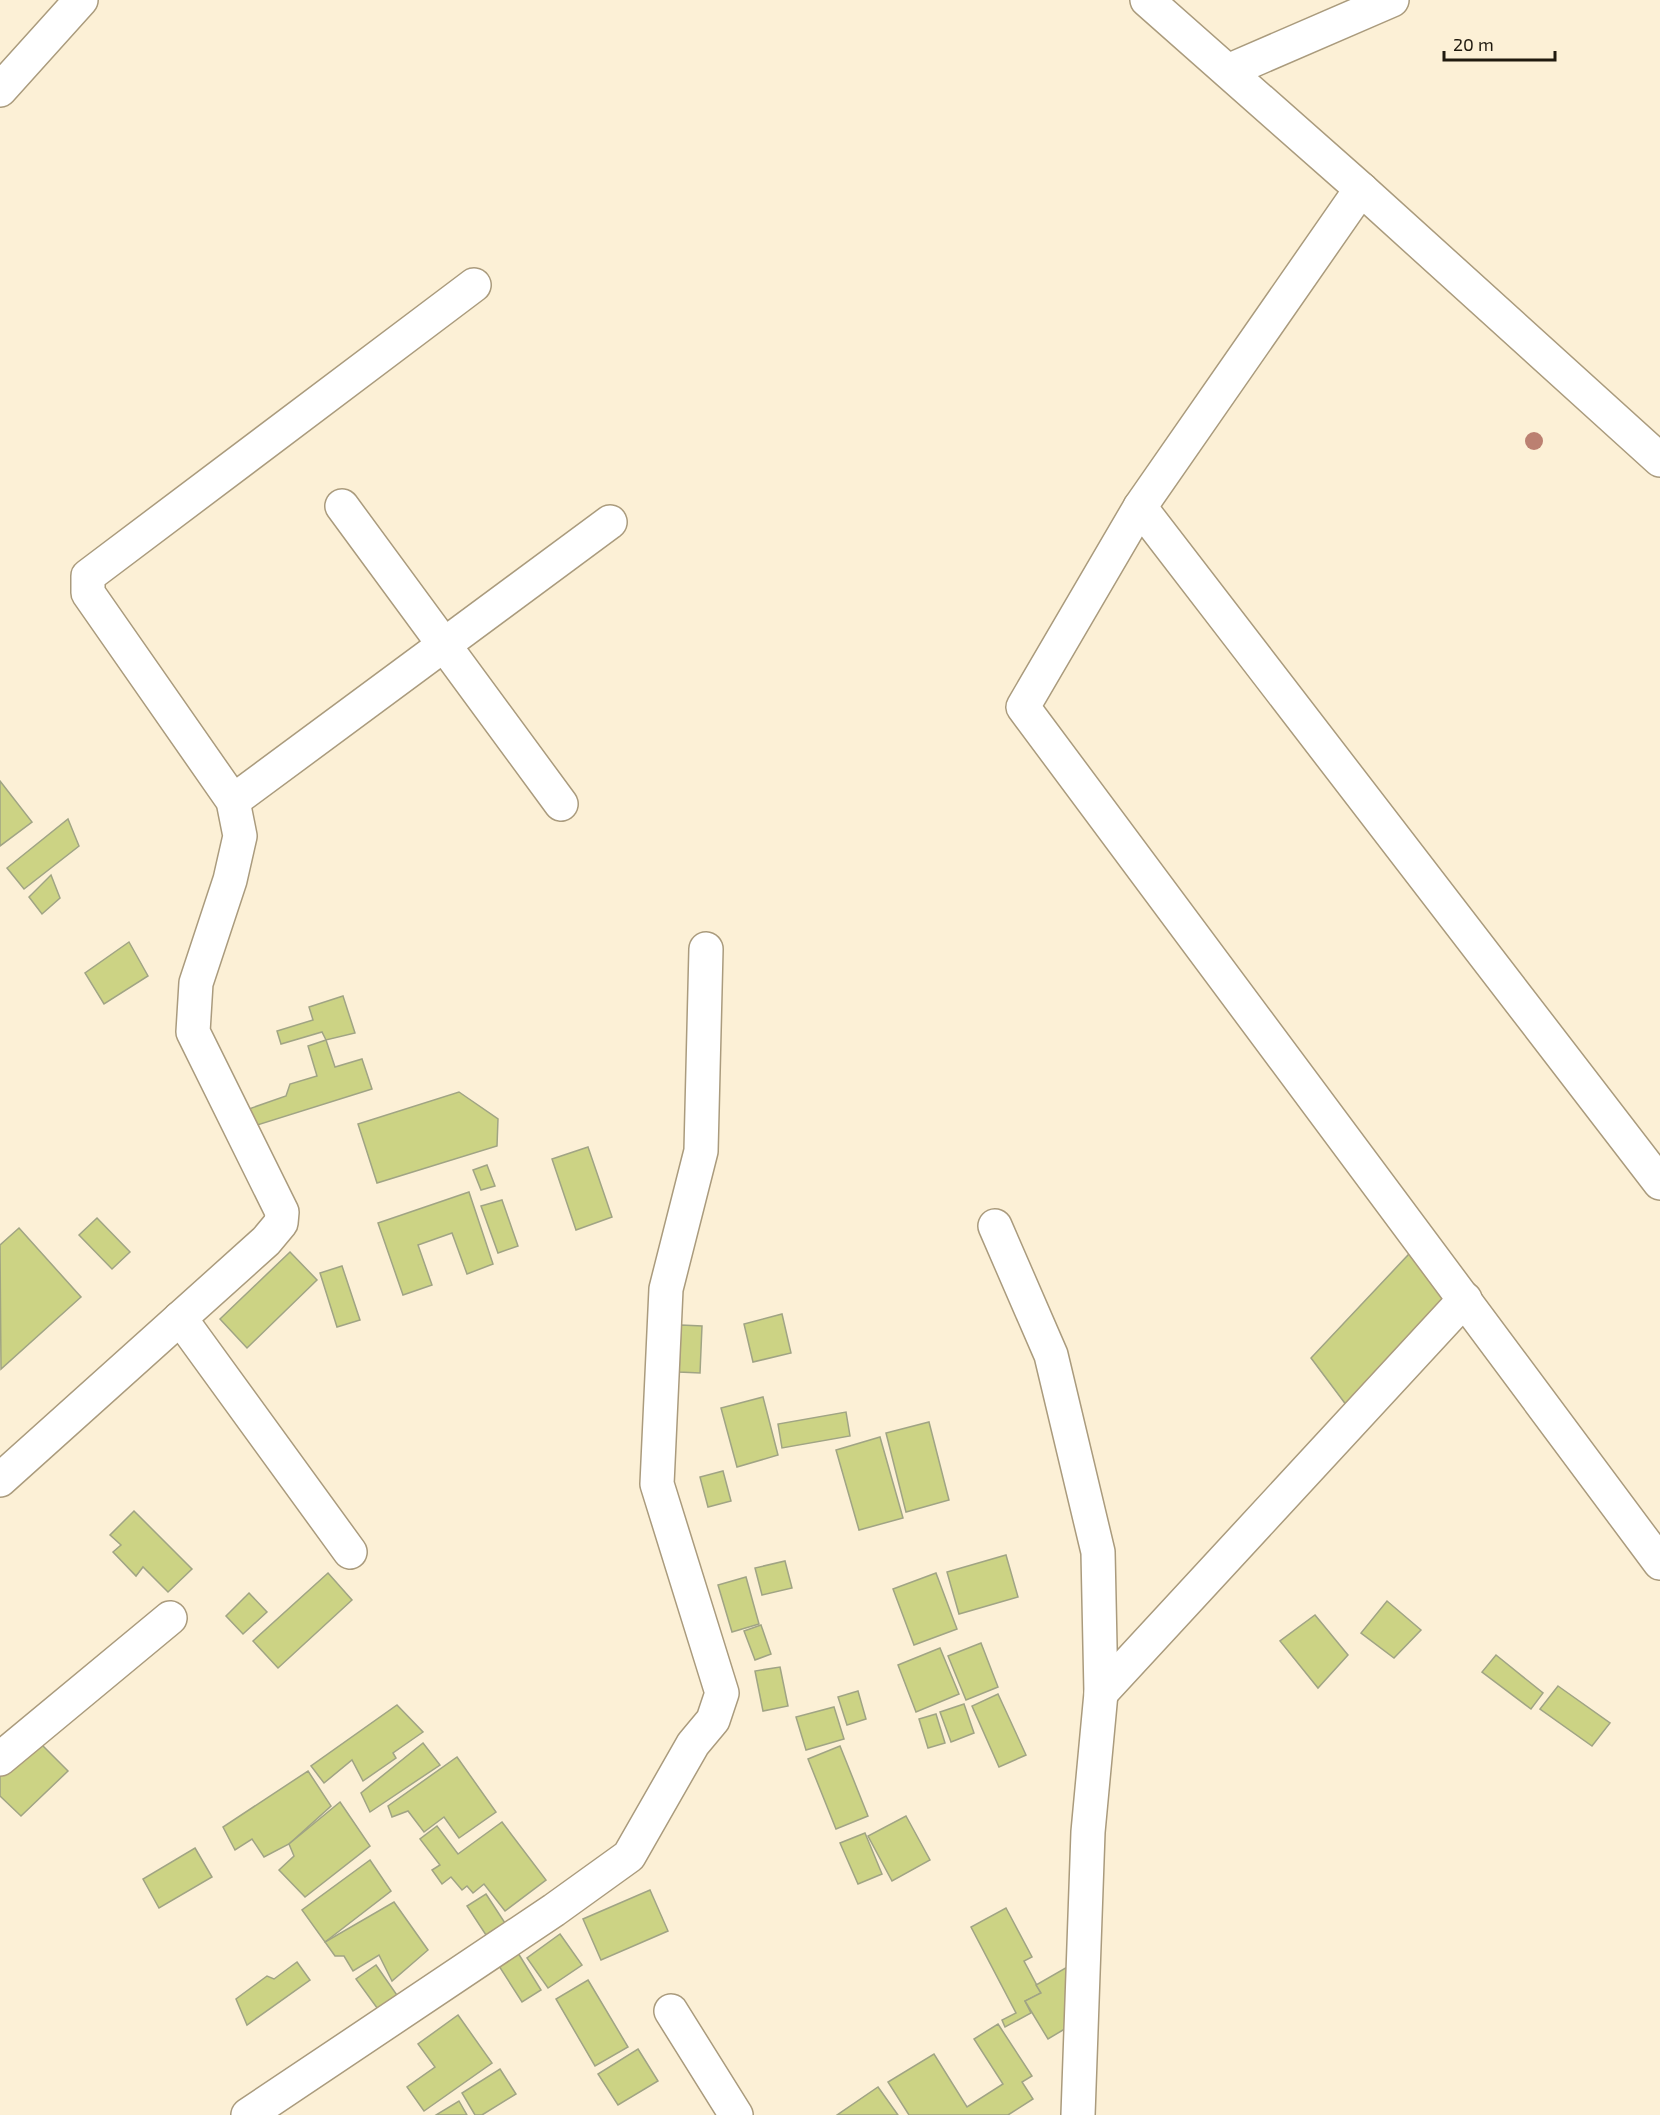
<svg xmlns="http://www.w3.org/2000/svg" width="1660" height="2115" viewBox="0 0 1660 2115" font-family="'Exo 2',sans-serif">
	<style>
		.building { fill: #ccd384; stroke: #a0a484; stroke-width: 1.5 }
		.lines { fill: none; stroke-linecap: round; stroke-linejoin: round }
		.minor-casing { stroke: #aa9b7d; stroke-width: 36 }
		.minor { stroke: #fff; stroke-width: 33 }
		.tree { fill: #bb8071 }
	</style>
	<rect width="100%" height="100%" fill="#fcf0d6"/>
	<g class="building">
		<polygon points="0,781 32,822 0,846"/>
		<polygon points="68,819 79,846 24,889 7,868"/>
		<polygon points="51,875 60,898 42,914 29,897"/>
		<polygon points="129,942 148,976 104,1004 85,973"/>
		<polygon points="343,996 355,1033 326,1040 322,1032 281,1044 277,1031 313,1020 309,1007"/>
		<polygon points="326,1040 335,1067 362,1059 372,1089 254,1126 243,1111 286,1096 290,1084 317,1076 308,1046"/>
		<polygon points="459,1092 498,1119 497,1146 377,1183 358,1124"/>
		<polygon points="588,1147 612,1217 576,1230 552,1159"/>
		<polygon points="487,1165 495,1186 481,1190 473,1170"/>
		<polygon points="469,1192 493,1264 467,1274 452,1233 418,1245 432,1285 403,1295 378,1223"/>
		<polygon points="502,1200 518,1246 498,1253 481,1206"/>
		<polygon points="97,1218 130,1252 112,1269 79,1235"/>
		<polygon points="19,1228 81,1297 1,1369 0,1245"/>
		<polygon points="290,1252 317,1280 247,1348 220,1319"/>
		<polygon points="1409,1254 1447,1302 1350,1410 1311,1358"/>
		<polygon points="342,1266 360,1320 337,1327 320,1273"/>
		<polygon points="782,1314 791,1353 753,1362 744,1324"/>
		<polygon points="681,1325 702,1326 700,1373 679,1372"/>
		<polygon points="763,1397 778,1455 737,1467 721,1408"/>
		<polygon points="846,1412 850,1436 782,1448 778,1424"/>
		<polygon points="929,1422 949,1500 906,1512 886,1433"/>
		<polygon points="880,1437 903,1518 859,1530 836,1450"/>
		<polygon points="723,1471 731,1501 708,1507 700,1477"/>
		<polygon points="134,1511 192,1569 168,1592 143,1567 136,1576 113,1552 121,1545 110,1535"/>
		<polygon points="1006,1555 1018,1597 959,1614 947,1572"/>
		<polygon points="785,1561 792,1588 762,1595 755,1568"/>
		<polygon points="328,1573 352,1600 278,1668 253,1641"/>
		<polygon points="936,1573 957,1629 914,1645 893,1589"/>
		<polygon points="746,1577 759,1624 732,1632 718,1585"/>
		<polygon points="249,1593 267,1612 243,1634 226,1616"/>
		<polygon points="1387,1601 1421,1630 1394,1658 1361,1633"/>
		<polygon points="1315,1615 1348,1655 1318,1688 1280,1641"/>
		<polygon points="761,1625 771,1654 755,1660 744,1631"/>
		<polygon points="981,1643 998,1687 966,1700 948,1656"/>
		<polygon points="940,1648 959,1694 916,1712 898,1665"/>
		<polygon points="1496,1655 1543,1693 1531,1709 1482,1672"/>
		<polygon points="780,1667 788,1706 763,1711 755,1671"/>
		<polygon points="1558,1686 1610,1723 1592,1746 1540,1709"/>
		<polygon points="858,1691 866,1719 847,1725 838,1697"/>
		<polygon points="998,1694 1026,1755 999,1767 972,1706"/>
		<polygon points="964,1704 974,1733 951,1742 940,1712"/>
		<polygon points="397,1705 423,1732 393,1753 396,1758 363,1781 352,1760 324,1783 311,1766"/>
		<polygon points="834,1707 844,1739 806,1750 796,1717"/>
		<polygon points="936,1714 945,1743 928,1748 919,1719"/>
		<polygon points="37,1740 68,1771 21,1816 0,1796 0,1776"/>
		<polygon points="423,1743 440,1765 370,1812 361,1793"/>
		<polygon points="840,1746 868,1816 836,1829 808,1759"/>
		<polygon points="457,1757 496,1812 459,1838 444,1817 424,1832 408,1811 392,1817 388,1806"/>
		<polygon points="308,1771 331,1806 289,1844 264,1857 252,1839 235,1850 223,1827"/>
		<polygon points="340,1802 370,1846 305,1897 279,1870 294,1856 289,1844"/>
		<polygon points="906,1816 930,1860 892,1881 868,1836"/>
		<polygon points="502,1822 546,1880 505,1911 484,1884 473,1893 467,1886 462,1890 451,1877 442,1884 432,1870 440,1865 420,1839 437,1826 458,1854"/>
		<polygon points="865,1833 882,1874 858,1884 840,1843"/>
		<polygon points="195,1848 212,1877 159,1908 143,1879"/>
		<polygon points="370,1860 391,1891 325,1942 302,1910"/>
		<polygon points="650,1890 668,1931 601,1960 583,1919"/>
		<polygon points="486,1894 505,1923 486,1935 467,1906"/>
		<polygon points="394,1902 428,1950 392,1981 379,1955 353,1971 344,1956 335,1956 325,1942"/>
		<polygon points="1006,1908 1032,1957 1024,1961 1041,1993 1025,2001 1031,2013 1005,2027 1002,2020 1016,2013 971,1927"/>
		<polygon points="560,1934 582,1965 548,1988 527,1958"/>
		<polygon points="518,1953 541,1990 522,2002 499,1966"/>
		<polygon points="297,1962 310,1980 247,2025 236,1999 267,1976 274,1979"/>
		<polygon points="376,1965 399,1998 380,2012 356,1979"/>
		<polygon points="1069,1966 1068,2027 1048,2039 1025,2001 1041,1993 1036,1985"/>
		<polygon points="588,1980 628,2047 595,2066 556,1999"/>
		<polygon points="458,2015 492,2063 424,2111 407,2087 435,2067 418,2044"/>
		<polygon points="998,2024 1032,2076 1022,2082 1033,2099 1008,2115 909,2115 888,2082 934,2054 967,2107 1003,2084 974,2039"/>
		<polygon points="638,2049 658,2081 618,2105 598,2074"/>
		<polygon points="500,2069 516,2094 482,2115 475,2115 462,2093"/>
		<polygon points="878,2087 898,2115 837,2115"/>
		<polygon points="459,2101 467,2115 436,2115"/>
	</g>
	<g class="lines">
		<defs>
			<g id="minor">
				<polyline points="1147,0 1361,189 1660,460"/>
				<polyline points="1228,71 1392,0"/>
				<polyline points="0,90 81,0"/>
				<polyline points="1361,189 1140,507 1023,707 1660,1563"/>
				<polyline points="342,506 561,804"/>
				<polyline points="1140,507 1660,1183"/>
				<polyline points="233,801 610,522"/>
				<polyline points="995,1226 1051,1355 1098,1552 1101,1693 1088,1832 1078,2115"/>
				<polyline points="180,1318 350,1552"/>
				<polyline points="0,1480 266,1241 281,1223 282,1212 193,1032 196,983 230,880 240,836 233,801 88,593 88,576 474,285"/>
				<polyline points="1101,1693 1465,1299"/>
				<polyline points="0,1759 170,1618"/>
				<polyline points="671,2011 736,2115"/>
				<polyline points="248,2115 554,1910 629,1856 693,1744 713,1720 722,1693 657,1484 666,1289 701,1151 706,949"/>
			</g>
		</defs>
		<use href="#minor" class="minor-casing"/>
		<use href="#minor" class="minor"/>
	</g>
	<circle class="tree" cx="1534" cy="441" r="9"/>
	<path d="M1444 51v9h111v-9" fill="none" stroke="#201a0f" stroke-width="3"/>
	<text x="1453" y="51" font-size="18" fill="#201a0f" stroke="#fcf0d6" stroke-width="4.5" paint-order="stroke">20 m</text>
</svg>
